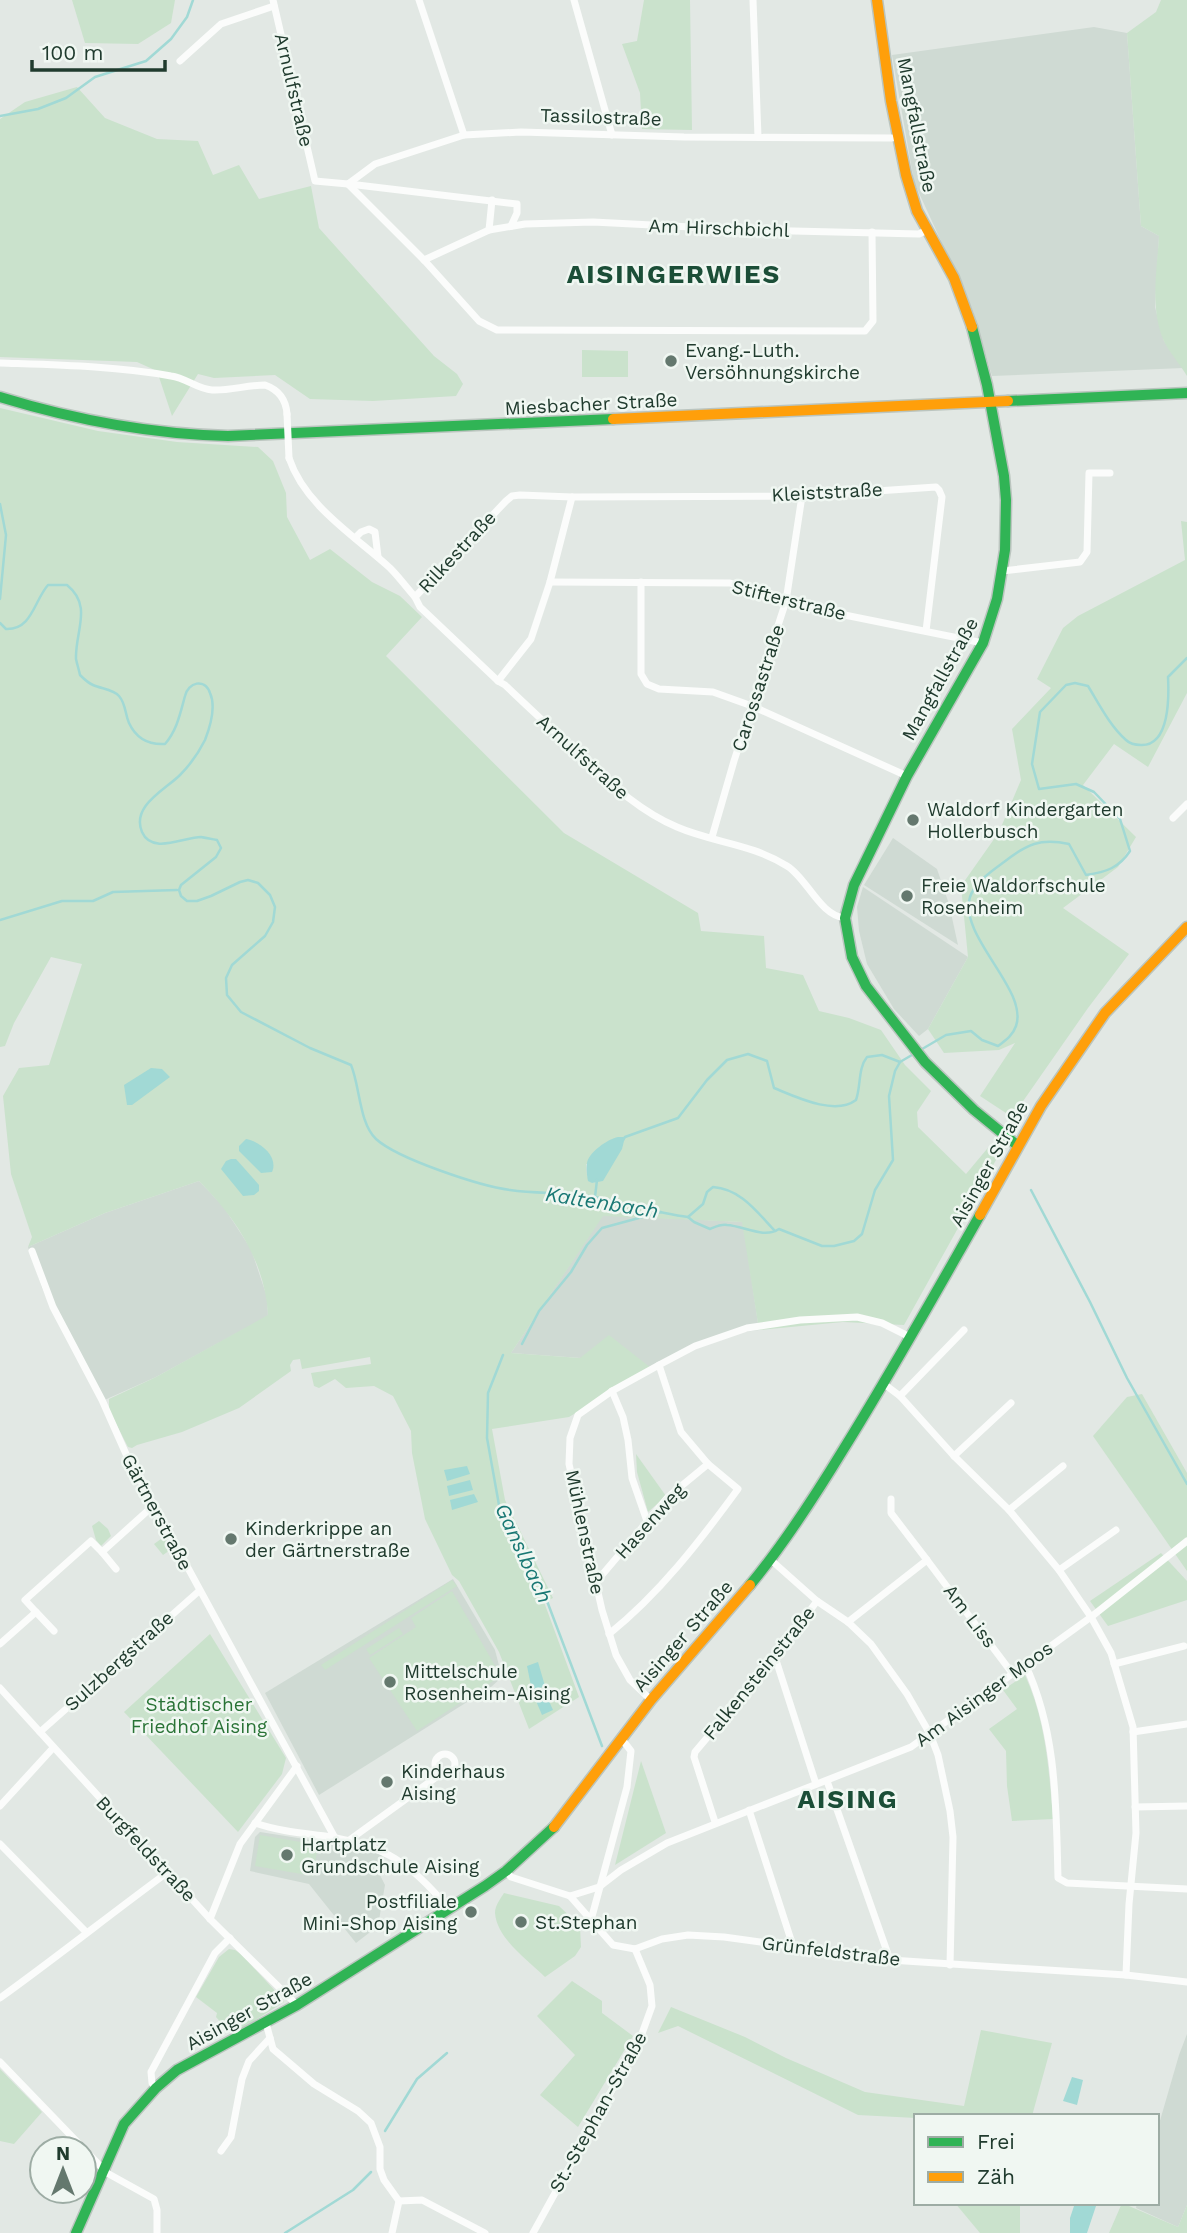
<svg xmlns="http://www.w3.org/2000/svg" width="1187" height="2233" viewBox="0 0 1187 2233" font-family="'Work Sans',sans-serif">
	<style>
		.built { fill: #cfdad3 }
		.green { fill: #cae2cc; fill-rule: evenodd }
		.water { fill: #a1d9d5 }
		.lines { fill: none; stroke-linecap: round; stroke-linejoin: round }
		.stream { stroke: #a1d9d5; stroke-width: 2.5 }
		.fast-casing { stroke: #bbc5bf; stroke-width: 13 }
		.slow-casing { stroke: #bbc5bf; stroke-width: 13 }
		.street { stroke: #fbfcfb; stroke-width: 7 }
		.fast { stroke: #30b455; stroke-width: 10 }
		.slow { stroke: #ff9f0a; stroke-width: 10 }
		.street-bridge { stroke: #fbfcfb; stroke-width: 7 }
		.poi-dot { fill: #64786e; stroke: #f0f7f2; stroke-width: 2.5 }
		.labels { text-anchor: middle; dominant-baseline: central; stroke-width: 5; stroke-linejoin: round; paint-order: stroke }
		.street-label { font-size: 19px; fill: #203b2e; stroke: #f0f7f2 }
		.poi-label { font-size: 19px; fill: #203b2e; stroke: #f0f7f2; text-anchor: start }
		.park-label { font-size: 19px; fill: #297336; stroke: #f0f7f2 }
		.water-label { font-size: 21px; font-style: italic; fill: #197874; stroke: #f0f7f2 }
		.district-label { font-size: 26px; font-weight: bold; letter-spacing: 2px; fill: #1b4e37; stroke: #f0f7f2 }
	</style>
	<rect width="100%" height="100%" fill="#e2e8e4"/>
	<g class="built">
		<polygon points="1094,27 1127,33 1141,226 1159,236 1155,307 1164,341 1183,368 992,376 973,311 914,182 892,55"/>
		<polygon points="893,838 937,869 949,904 958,945 864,885"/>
		<polygon points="863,887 968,957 928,1029 919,1036 894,1009 867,964 859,931 857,907"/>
		<polygon points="199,1181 223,1206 251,1249 267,1297 268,1316 156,1377 100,1402 53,1313 42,1288 28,1247 105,1213"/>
		<polygon points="603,1215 743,1222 759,1330 744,1332 695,1349 651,1368 581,1358 511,1353"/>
		<polygon points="453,1579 495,1650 502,1677 491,1687 319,1795 265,1693"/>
		<polygon points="260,1832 355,1847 383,1855 379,1873 385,1885 378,1926 356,1943 309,1884 250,1871 255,1837"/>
		<polygon points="1187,2034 1187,2205 1178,2227 1136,2208 1137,2203 1157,2203 1157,2131 1179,2055"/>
	</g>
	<g class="green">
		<polygon points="72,0 175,0 171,23 138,44 85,43"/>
		<polygon points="644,0 690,0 692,130 642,129 640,93 622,44 637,41"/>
		<path d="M 1161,0 L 1187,0 L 1187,376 C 1180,364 1168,351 1163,339 C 1150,307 1157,270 1159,236 L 1141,226 L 1127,33 L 1156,12 Z"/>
		<polygon points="77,87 105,118 157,139 198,141 213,175 239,165 259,199 311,186 319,228 434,356 457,374 463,384 456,396 373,401 310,399 275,375 214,378 198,374 172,416 157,371 137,362 0,357 0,119 25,102"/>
		<polygon points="582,350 628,351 628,377 582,377"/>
		<path d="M 0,408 L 98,431 L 177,442 L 258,447 L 273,461 L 286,493 L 287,517 L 310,560 L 330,549 L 372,582 L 400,596 L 422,617 L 386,656 L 564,833 L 698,913 L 701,931 L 764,936 L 766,968 L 803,975 L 819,1011 L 849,1018 L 881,1030 L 905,1065 L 931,1091 L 917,1112 L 918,1127 L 966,1174 L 992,1143 L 1001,1151 L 904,1325 L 843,1322 L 759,1330 L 742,1222 L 603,1216 L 511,1353 L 580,1358 L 609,1335 L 651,1368 L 569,1417 L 492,1429 L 505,1500 L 553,1598 L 544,1602 L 579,1697 L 529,1729 L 499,1652 L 459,1581 L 452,1575 L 425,1519 L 412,1453 L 411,1431 L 393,1396 L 374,1386 L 346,1388 L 335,1379 L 319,1388 L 314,1386 L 311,1373 L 371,1364 L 370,1357 L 302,1369 L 300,1359 L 293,1360 L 290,1365 L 291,1371 L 239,1408 L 182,1432 L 137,1445 L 132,1448 L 128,1447 L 109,1410 L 109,1399 L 156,1377 L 268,1315 C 265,1262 236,1218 199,1181 L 105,1213 L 28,1247 L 32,1237 L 11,1174 L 3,1096 L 19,1068 L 49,1065 L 82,964 L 51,957 L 14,1023 L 5,1046 L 0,1047 ZM 586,1164 L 611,1164 L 603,1180 L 592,1183 L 587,1176 Z"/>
		<polygon points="1181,521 1187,522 1187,693 1148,767 1114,744 1083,785 1136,837 1118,867 1063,908 1129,954 1088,1008 1012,1117 980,1096 1015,1043 999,1050 944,1053 928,1029 968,957 961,886 999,832 1021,780 1012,729 1051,688 1037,679 1063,628 1078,616 1185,560"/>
		<polygon points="1142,1394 1187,1473 1187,1571 1093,1436 1127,1397"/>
		<polygon points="636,1454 666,1496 648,1512 637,1472"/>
		<polygon points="99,1521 108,1529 111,1536 101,1546 96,1540 92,1526"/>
		<polygon points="165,1536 173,1548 163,1555 154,1544"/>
		<polygon points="1161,1553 1187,1581 1187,1600 1108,1626 1090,1601"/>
		<polygon points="452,1580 457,1586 325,1670 321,1665"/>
		<polygon points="452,1591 501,1676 417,1731 369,1658 416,1627 411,1618"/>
		<polygon points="399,1628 403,1634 370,1655 366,1649"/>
		<polygon points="210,1634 286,1758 282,1774 238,1832 124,1712"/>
		<path d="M 1025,1675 C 1046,1721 1049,1770 1053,1819 L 1012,1821 L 1007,1786 L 1006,1751 L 989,1729 L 1017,1709 L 1003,1690 Z"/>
		<polygon points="641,1761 666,1833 615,1865"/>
		<polygon points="260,1835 318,1845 313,1876 255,1866"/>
		<path d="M 504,1893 L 559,1906 L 580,1926 L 581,1947 L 575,1956 L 545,1977 C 528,1960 497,1939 495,1913 C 495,1905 501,1898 504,1893 Z"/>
		<polygon points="229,1949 235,1950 241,1954 279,1995 284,2002 232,2035 216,2017 217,2013 196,1997 219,1957"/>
		<polygon points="572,1981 602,2001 602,2013 633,2036 578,2127 540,2095 575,2055 537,2016"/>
		<polygon points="671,2007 745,2037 786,2058 865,2092 964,2106 981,2030 1052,2043 1032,2116 916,2116 916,2118 858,2115 678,2026 658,2033"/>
		<polygon points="0,2069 42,2112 14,2144 0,2141"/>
		<polygon points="955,2203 1020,2203 1020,2233 980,2233"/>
		<polygon points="1122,2203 1178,2227 1187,2205 1187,2233 1109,2233"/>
	</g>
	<g class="water">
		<polygon points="151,1068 162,1069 170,1077 132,1105 127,1105 124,1085"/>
		<path d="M 618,1137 L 625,1137 L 622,1149 L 603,1181 L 592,1183 L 588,1181 C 587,1176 586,1168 587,1163 C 589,1152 608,1139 618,1137 Z"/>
		<path d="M 246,1139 C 260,1141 279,1157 272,1172 L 261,1173 L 239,1151 L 239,1146 Z"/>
		<polygon points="231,1159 236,1159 259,1185 259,1191 254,1195 243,1196 221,1169 226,1161"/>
		<polygon points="467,1466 470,1474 447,1481 444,1470"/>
		<polygon points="470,1480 473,1490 449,1496 447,1486"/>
		<polygon points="474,1494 478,1502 452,1510 450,1500"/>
		<polygon points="538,1662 545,1686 532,1691 527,1666"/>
		<polygon points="544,1690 553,1710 542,1715 533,1694"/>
		<polygon points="1072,2077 1083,2080 1077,2105 1063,2101"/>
		<polygon points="1075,2203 1097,2203 1087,2233 1070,2233 1070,2218"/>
	</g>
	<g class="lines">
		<g class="stream">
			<polyline points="0,116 38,109 66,98 95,77 146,61 171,39 187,17 193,0"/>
			<polyline points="0,504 6,535 0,599"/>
			<path d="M 0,623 L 6,629 C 32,630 34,601 48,585 L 67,585 C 93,606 75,631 76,659 C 77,664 79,670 80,675 C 84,679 88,683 93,685 C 102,689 113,689 119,696 C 126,704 125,714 129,723 C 136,738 149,745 165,744 C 177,730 180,714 185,696 C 188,682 205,678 210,693 C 216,706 210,727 205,740 C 199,752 190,765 180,775 C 165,790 131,806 142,832 C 152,855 184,837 201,837 C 206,838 212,839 217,840 L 221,848 L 216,857 L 181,885 L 179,890 L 181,896 L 187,901 L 197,901 L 211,896 L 240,882 L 248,880 L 258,883 L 270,895 L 275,907 L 273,922 L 265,936 L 232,965 L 226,978 L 227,995 L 241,1012 L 310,1048 L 351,1065 C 360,1086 359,1123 376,1139 C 398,1159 480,1186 510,1190 C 538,1194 567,1192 595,1197 C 626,1203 657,1213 688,1217 L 694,1222 L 710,1229 C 715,1227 721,1224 727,1225 C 744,1226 764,1239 779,1229 L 822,1246 L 834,1246 L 854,1241 L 862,1234 L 875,1190 L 893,1160 L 889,1096 L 895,1071 L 900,1062 L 946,1035 L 971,1031 L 982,1040 L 998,1046 C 1006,1040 1013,1035 1016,1026 C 1029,990 958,936 970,897 C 975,882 993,870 1004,862 C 1027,844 1040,838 1069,844 L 1086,875 C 1106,872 1119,868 1130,851 L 1120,819 L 1094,792 L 1076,784 L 1039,789 L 1032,764 L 1040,712 L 1066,685 L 1075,683 L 1088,686 C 1099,704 1110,726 1126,740 C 1130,744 1135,745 1141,745 C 1170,746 1169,696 1168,677 L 1187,658"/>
			<polyline points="0,920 62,901 93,901 113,892 177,890"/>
			<path d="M 623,1140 L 625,1137 L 678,1118 L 707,1080 L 727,1060 L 748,1054 L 767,1061 L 774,1088 C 796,1097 835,1116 856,1100 C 861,1086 858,1068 867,1057 L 882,1055 L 900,1062"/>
			<polyline points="1031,1190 1090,1302 1127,1378 1187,1484"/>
			<polyline points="595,1197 597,1180"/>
			<path d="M 688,1217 L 703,1204 L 707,1192 L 713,1187 C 741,1189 757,1212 775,1231"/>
			<polyline points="522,1344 539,1311 571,1272 587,1245 602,1228 661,1212"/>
			<polyline points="503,1355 488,1393 487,1438 499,1505 547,1601 602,1746"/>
			<polyline points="385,2131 417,2079 447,2053"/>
			<polyline points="285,2233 353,2190 371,2172"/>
		</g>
		<defs>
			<g id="fast">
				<polyline points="972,327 987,385 1004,476 1006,500 1005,550 997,599 983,643 907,776 854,885 845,918 852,957 866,986 925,1062 974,1110 1018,1146"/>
				<path d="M 0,397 C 75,420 149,434 228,436 L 613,419"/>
				<polyline points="1008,401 1187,393"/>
				<path d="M 750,1585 C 785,1543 815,1496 843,1450 C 891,1373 935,1294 980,1215"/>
				<polyline points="76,2233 124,2124 156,2088 177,2070 297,2005 485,1886 506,1871 554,1827"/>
			</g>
			<g id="slow">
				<polyline points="877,0 891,101 906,175 917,211 954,278 972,327"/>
				<polyline points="613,419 1008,401"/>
				<polyline points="980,1215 1041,1106 1105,1013 1187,927"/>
				<polyline points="554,1827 651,1700 750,1585"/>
			</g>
		</defs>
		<use href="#fast" class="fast-casing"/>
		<use href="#slow" class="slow-casing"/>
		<g class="street">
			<polyline points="273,0 315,181 348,184 375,164 464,135 521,132 684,137 892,138"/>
			<polyline points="419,0 464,135"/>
			<polyline points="574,0 612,135"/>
			<polyline points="753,0 758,137"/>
			<polyline points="180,61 221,24 274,6"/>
			<polyline points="348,184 424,260 479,321 497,330 865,331 873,321 872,232"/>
			<polyline points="349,184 517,204 517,213 511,226"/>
			<polyline points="489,230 492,200"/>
			<polyline points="424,260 489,230 525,224 593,222 750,230 919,234 927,230"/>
			<path d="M 0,363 C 57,365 115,366 171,376 C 186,378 197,389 212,390 C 229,391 247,385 265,385 C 279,390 286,399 287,414"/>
			<path d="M 289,458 C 305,506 355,536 390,568 C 399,577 407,588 415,597"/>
			<path d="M 572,497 L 550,582 L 531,639 L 498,681 L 505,685 C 528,707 552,729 575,751 C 607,780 637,810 677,827 C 714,843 750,843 787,866 C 807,878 820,916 845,918"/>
			<polyline points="355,538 361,532 369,529 375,532 378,557"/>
			<polyline points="1002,571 1080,562 1087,552 1089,473 1110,473"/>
			<polyline points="550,582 730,583 810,608 983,643"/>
			<polyline points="641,582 641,674 647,684 659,689 713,692 752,706 907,776"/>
			<polyline points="498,681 420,607 415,597 506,501 512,496 520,495 572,497 802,496 936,487 939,490 942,497 926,631"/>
			<polyline points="1173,818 1187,804"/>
			<polyline points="712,837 734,761 786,601 802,496"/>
			<polyline points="32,1251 53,1307 102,1400 126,1454 335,1838"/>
			<polyline points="884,1384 900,1396 954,1456 1009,1510 1059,1570 1091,1617 1111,1653 1133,1727 1136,1833 1129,1904 1126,1975"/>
			<polyline points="612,1391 623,1417 628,1440 632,1478 647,1521"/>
			<polyline points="900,1396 964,1330"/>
			<polyline points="954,1456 1011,1403"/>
			<polyline points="891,1499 891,1513 927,1560"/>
			<polyline points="1009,1510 1063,1466"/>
			<polyline points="102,1552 116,1569"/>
			<polyline points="771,1560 817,1601 848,1622 871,1644 907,1694 930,1734 938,1755 950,1811 953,1837 950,1965"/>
			<polyline points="1059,1570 1116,1530"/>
			<polyline points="596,1582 668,1497 708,1464"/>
			<polyline points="36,1612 54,1631"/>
			<polyline points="848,1622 927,1560 1012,1673"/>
			<path d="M 609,1634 C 659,1594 700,1541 738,1489 L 708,1464 L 681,1432 L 659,1365"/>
			<polyline points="0,1644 36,1612 25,1600 91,1541 102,1552 154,1505"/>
			<polyline points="775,1657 816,1784"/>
			<path d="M 1025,1664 C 1057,1732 1056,1805 1058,1878 L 1067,1883 L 1187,1889"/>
			<polyline points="1114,1664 1184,1646"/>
			<polyline points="0,1688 210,1919 297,2005"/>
			<polyline points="651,1700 630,1680 616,1655 602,1610 569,1464 570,1438 578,1415 612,1391 659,1365 695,1346 747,1328 800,1320 857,1317 882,1323 910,1337"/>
			<polyline points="40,1732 199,1591"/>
			<polyline points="1133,1732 1187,1724"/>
			<circle cx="445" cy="1764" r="10"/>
			<polyline points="827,1781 890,1960"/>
			<polyline points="0,1806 53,1748"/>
			<polyline points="1135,1807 1187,1806"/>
			<polyline points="749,1810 793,1946"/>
			<polyline points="715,1822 694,1757 695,1752 775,1657 817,1601"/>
			<path d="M 255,1823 C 278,1831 302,1833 325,1836 C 386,1846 410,1862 449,1909"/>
			<polyline points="348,1841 442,1773"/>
			<polyline points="0,1844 86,1932"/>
			<polyline points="506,1871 511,1877 570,1896 613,1945 635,1949 662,1939 688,1935 724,1937 890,1960 1126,1975 1187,1982"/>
			<polyline points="570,1896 599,1887 621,1870 667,1843 911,1747 1091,1617 1187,1541"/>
			<polyline points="210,1919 240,1844 297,1766"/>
			<polyline points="591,1920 627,1787 631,1751 621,1738"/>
			<path d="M 0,1998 C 57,1957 112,1913 168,1872"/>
			<polyline points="266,2023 273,2049 314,2084 358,2111 371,2123 380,2147 380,2169 384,2180 399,2201 392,2233"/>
			<polyline points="0,2062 107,2173 154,2199 157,2210 157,2233"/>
			<polyline points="156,2088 152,2083 151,2072 215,1953 230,1938"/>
			<polyline points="221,2151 231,2137 242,2079 249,2061 270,2038"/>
			<polyline points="399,2201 422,2200 485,2233"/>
			<polyline points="533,2233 640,2039 652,2006 650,1985 635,1949"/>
		</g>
		<use href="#fast" class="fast"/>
		<use href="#slow" class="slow"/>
		<polyline class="street-bridge" points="287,414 289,458"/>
	</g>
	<g class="poi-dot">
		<circle cx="671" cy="361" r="7"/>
		<circle cx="913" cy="820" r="7"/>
		<circle cx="907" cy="896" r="7"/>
		<circle cx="231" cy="1539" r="7"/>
		<circle cx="390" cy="1682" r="7"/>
		<circle cx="387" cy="1782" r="7"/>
		<circle cx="287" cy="1855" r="7"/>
		<circle cx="471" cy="1912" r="7"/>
		<circle cx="521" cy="1922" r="7"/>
	</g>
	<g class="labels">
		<g class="street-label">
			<text transform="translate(294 90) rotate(77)">Arnulfstraße</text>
			<text transform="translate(601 117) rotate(2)">Tassilostraße</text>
			<text transform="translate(917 125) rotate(79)">Mangfallstraße</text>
			<text transform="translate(719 228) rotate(2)">Am Hirschbichl</text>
			<text transform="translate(591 404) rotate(-3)">Miesbacher Straße</text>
			<text transform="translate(827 492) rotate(-3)">Kleiststraße</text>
			<text transform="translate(457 552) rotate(-47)">Rilkestraße</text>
			<text transform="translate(789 600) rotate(14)">Stifterstraße</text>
			<text transform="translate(940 679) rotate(-61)">Mangfallstraße</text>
			<text transform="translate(758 688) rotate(-72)">Carossastraße</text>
			<text transform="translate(583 757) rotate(42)">Arnulfstraße</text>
			<text transform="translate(989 1164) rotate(-61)">Aisinger Straße</text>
			<text transform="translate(157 1512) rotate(62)">Gärtnerstraße</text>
			<text transform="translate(650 1521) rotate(-48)">Hasenweg</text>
			<text transform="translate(585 1532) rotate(78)">Mühlenstraße</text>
			<text transform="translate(970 1616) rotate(53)">Am Liss</text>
			<text transform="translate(683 1636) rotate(-49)">Aisinger Straße</text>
			<text transform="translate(119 1661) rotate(-42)">Sulzbergstraße</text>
			<text transform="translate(759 1673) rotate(-51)">Falkensteinstraße</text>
			<text transform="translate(984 1694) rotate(-36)">Am Aisinger Moos</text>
			<text transform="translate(146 1849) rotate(47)">Burgfeldstraße</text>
			<text transform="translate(831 1951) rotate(7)">Grünfeldstraße</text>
			<text transform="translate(249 2011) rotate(-29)">Aisinger Straße</text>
			<text transform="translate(598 2112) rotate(-61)">St.-Stephan-Straße</text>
		</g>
		<g class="poi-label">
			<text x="685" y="350">Evang.-Luth.<tspan x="685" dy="22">Versöhnungskirche</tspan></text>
			<text x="927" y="809">Waldorf Kindergarten<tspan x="927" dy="22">Hollerbusch</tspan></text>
			<text x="921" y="885">Freie Waldorfschule<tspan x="921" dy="22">Rosenheim</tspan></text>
			<text x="245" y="1528">Kinderkrippe an<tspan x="245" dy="22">der Gärtnerstraße</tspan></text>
			<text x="404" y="1671">Mittelschule<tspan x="404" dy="22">Rosenheim-Aising</tspan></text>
			<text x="401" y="1771">Kinderhaus<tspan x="401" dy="22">Aising</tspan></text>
			<text x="301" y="1844">Hartplatz<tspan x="301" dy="22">Grundschule Aising</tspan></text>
			<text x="457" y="1901" text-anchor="end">Postfiliale<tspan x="457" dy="22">Mini-Shop Aising</tspan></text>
			<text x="535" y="1922">St.Stephan</text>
		</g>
		<g class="park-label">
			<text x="199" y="1704">Städtischer<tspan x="199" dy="22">Friedhof Aising</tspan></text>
		</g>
		<g class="water-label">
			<text transform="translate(602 1202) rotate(9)">Kaltenbach</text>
			<text transform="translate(524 1553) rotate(65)">Ganslbach</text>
		</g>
		<g class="district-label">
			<text x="674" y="274">AISINGERWIES</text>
			<text x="848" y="1799">AISING</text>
		</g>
	</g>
	<rect x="914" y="2114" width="245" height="91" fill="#f0f7f2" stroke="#9daca4" stroke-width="2"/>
	<rect x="928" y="2137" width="35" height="10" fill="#30b455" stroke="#9daca4" stroke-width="2"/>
	<text x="977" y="2149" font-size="21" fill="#203b2e">Frei</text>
	<rect x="928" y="2172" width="35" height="10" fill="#ff9f0a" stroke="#9daca4" stroke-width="2"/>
	<text x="977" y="2184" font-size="21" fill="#203b2e">Zäh</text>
	<g transform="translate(63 2170)"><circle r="33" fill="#f0f7f2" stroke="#9daca4" stroke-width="2"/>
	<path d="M0-5L12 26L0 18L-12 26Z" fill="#64786e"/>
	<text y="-10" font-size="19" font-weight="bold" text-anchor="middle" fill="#203b2e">N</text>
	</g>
	<path d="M32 60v10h133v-10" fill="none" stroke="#203b2e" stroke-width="3.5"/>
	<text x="42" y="60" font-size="21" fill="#203b2e" stroke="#f0f7f2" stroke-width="5" paint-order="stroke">100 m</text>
</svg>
